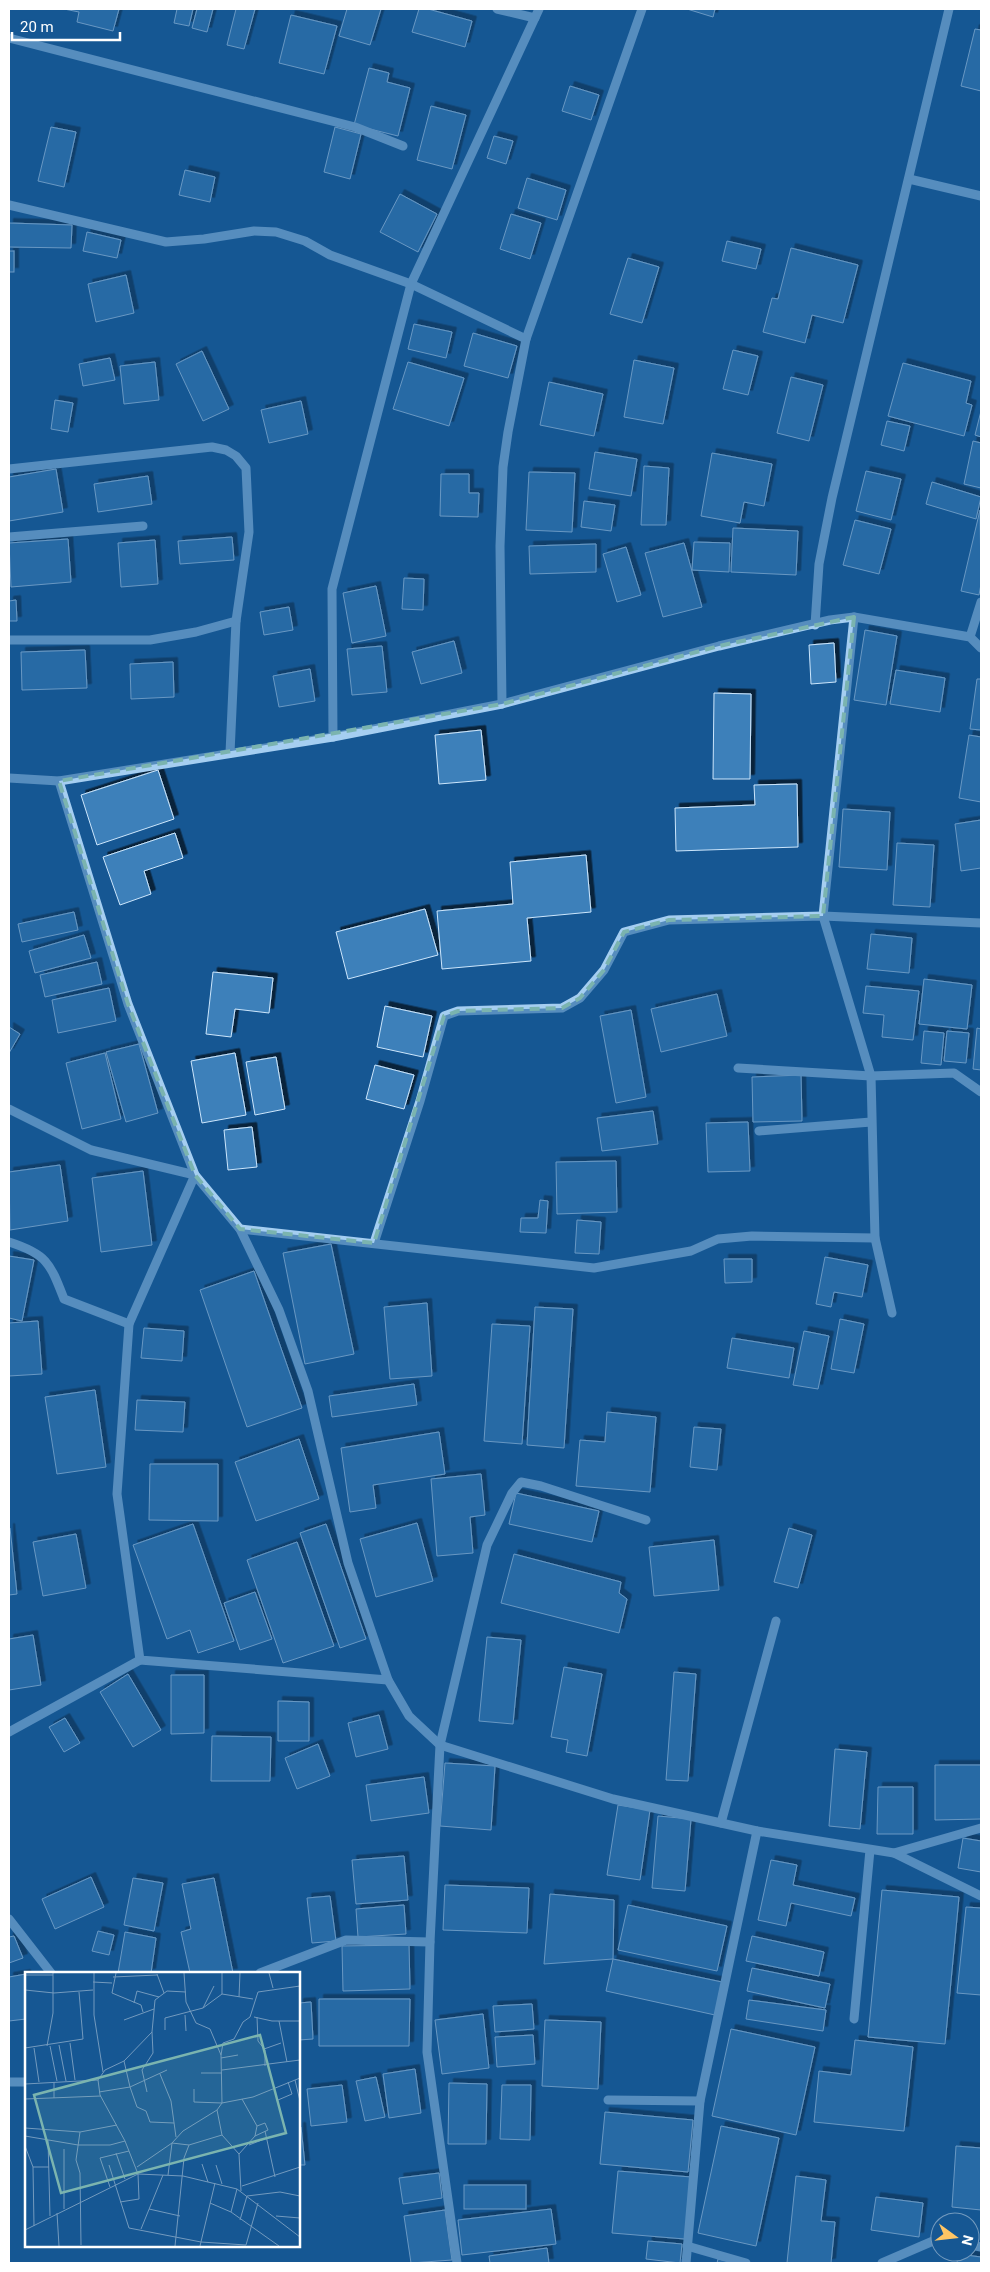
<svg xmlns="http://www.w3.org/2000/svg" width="990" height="2272" viewBox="0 0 990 2272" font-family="Roboto,sans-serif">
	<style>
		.building { fill: #3e80ba; stroke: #cce6fc; filter: url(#shadow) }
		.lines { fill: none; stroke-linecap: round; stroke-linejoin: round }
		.minor { stroke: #a5cef1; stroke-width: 9 }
		.marked { fill: none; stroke: #7bb4af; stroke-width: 4; stroke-dasharray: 10 6; stroke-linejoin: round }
		.inset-road { fill: none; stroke: #739abe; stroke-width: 1 }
		.view { fill: #7bb4af; fill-opacity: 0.15; stroke: #7bb4af; stroke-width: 2.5 }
		.inset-edge { fill: none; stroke: #fff; stroke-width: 2.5 }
	</style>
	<defs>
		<filter id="shadow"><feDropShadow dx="4.5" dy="-4.5" stdDeviation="0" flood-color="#0009"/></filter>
	</defs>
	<rect width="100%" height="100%" fill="#165793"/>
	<g class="building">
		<polygon points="64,9 119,9 113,31 77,22 79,12"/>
		<polygon points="177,9 193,9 189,26 174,23"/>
		<polygon points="197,9 213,9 207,32 192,28"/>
		<polygon points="236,9 255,9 244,49 227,45"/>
		<polygon points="347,9 381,9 370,45 339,36"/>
		<polygon points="419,9 428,9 472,21 465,47 412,32"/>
		<polygon points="687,9 715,9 713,17"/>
		<polygon points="291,15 337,26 324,74 279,63"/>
		<polygon points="975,29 981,30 981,91 961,86"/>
		<polygon points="369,68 389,73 387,82 410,88 398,136 354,125"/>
		<polygon points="570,86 599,95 591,120 562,111"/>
		<polygon points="431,106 466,115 452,169 417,160"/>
		<polygon points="51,127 76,132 64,187 38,181"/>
		<polygon points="335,127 361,134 350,179 324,172"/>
		<polygon points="494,136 513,141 506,164 487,158"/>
		<polygon points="185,170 215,177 210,202 179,195"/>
		<polygon points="527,178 566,190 557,220 518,208"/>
		<polygon points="400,194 437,214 418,252 380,232"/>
		<polygon points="511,214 541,223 530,259 500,249"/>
		<polygon points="9,223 72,225 71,248 9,247"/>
		<polygon points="87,232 121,240 117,258 83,251"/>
		<polygon points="727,241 761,249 756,269 722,261"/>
		<polygon points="791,248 858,265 843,323 812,315 805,343 763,332 772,298 778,299"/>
		<rect x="9" y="251" width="5" height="21"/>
		<polygon points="628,258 659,267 642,323 610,314"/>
		<polygon points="126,275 134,313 96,322 88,284"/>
		<polygon points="414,324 452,332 446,358 408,349"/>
		<polygon points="473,333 517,346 508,378 464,366"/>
		<polygon points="733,350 758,356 748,395 723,389"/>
		<polygon points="202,351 229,409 203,421 176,364"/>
		<polygon points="110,358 115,380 83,386 79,364"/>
		<polygon points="634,360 674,368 663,424 624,417"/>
		<polygon points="155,362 159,400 124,404 120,366"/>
		<polygon points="408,362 464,378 449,426 393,409"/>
		<polygon points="903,363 971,381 966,403 972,405 964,436 888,416"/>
		<polygon points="791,377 823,385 809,441 777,433"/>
		<polygon points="549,382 603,394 594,436 540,425"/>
		<polygon points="55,400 73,403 68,432 51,429"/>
		<polygon points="301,401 308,434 269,443 261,410"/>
		<polygon points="981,411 981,437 975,435"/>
		<polygon points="887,421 910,426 904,451 881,445"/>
		<polygon points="973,441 981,443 981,488 964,484"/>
		<polygon points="595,452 637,459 631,496 589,489"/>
		<polygon points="712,453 772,464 764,506 744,502 740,523 701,516"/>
		<polygon points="644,466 669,468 666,525 641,525"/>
		<polygon points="56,469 63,512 9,521 9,477"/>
		<polygon points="866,471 901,479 891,520 856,511"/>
		<polygon points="529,472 575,473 572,532 526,530"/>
		<polygon points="441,474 469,474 469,493 479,493 478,517 440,516"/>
		<polygon points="148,476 152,504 98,512 94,484"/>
		<polygon points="932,482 981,497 976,519 926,504"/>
		<polygon points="584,501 615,505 611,531 581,527"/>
		<polygon points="980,510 981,584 979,595 961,591"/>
		<polygon points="855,520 891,529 879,574 843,565"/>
		<polygon points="733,528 798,531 796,575 731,572"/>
		<polygon points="232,537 234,560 180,564 178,541"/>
		<polygon points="68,539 71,582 11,587 9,543"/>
		<polygon points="155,540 158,584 121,587 118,543"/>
		<polygon points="694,542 730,543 729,572 692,570"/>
		<polygon points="684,543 702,607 663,617 645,553"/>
		<polygon points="596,544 596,572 530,574 529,546"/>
		<polygon points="626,547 641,595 617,602 603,554"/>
		<polygon points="404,578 424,579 423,610 402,609"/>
		<polygon points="376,586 386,636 352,643 343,593"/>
		<polygon points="16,600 17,621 9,621 9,601"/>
		<polygon points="289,607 293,630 264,635 260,612"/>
		<polygon points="865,630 897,636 886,705 854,700"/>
		<polygon points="454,641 462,673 421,684 412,652"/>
		<polygon points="834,643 836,682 811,684 809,645"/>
		<polygon points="382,646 387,692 352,695 347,649"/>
		<polygon points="85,650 87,688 22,690 21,652"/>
		<polygon points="173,662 174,697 131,699 130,664"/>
		<polygon points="310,669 315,701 279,707 273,676"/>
		<polygon points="896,670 945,678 940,712 890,704"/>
		<polygon points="977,679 981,679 981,730 970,729"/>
		<polygon points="714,693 751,694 750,779 713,779"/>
		<polygon points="481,730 486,780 439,784 435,735"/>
		<polygon points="969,735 981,737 981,802 959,798"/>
		<polygon points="158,770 174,819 97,845 81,795"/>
		<polygon points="797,784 798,847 676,851 675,808 755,805 754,785"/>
		<polygon points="843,809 890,812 887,870 839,867"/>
		<polygon points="981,820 981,868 961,871 955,824"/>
		<polygon points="175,833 183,858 144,871 151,894 120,905 103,857"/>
		<polygon points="897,843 934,845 930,907 893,905"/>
		<polygon points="586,855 591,912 527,918 531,961 442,969 437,911 513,904 510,862"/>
		<polygon points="425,909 438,955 348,979 336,932"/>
		<polygon points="74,912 78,930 22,942 18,924"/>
		<polygon points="871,934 912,938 909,973 867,969"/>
		<polygon points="84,935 91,958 35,973 29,951"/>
		<polygon points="97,962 102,984 45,997 40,975"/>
		<polygon points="213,972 273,978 269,1013 235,1009 231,1037 206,1034"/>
		<polygon points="924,979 972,985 967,1029 919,1024"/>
		<polygon points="866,986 919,991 913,1040 882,1037 884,1015 863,1013"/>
		<polygon points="109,988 116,1021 58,1033 52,1000"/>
		<polygon points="717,994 727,1036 661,1052 651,1009"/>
		<polygon points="385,1006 432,1016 423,1057 377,1047"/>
		<polygon points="631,1010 646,1097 616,1103 600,1016"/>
		<polygon points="9,1027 20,1034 9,1053"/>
		<polygon points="977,1028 981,1029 981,1070 973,1069"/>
		<polygon points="924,1031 944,1033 941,1065 921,1063"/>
		<polygon points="947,1031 969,1033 966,1063 944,1061"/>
		<polygon points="139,1044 158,1113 126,1122 106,1052"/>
		<polygon points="105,1053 121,1119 82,1129 66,1063"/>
		<polygon points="235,1053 246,1115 202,1123 191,1061"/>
		<polygon points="276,1057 285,1109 255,1115 246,1062"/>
		<polygon points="375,1065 414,1075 404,1109 366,1099"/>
		<polygon points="801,1075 802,1121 753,1122 752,1077"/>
		<polygon points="653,1111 658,1144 602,1151 597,1118"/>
		<polygon points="748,1122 750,1171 708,1172 706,1123"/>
		<polygon points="252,1127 257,1167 228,1170 224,1130"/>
		<polygon points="616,1161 617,1212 557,1214 556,1162"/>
		<polygon points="60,1165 68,1221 10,1230 9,1172"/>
		<polygon points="143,1171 152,1245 101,1252 92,1178"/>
		<polygon points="540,1200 548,1201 546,1233 520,1232 521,1218 538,1218"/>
		<polygon points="577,1220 601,1222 599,1254 575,1253"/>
		<polygon points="331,1244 354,1354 305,1364 283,1253"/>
		<polygon points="9,1256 34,1260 22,1321 9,1318"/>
		<polygon points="825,1257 868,1265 862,1297 834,1292 831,1307 816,1304"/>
		<polygon points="724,1259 752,1259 752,1282 725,1283"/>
		<polygon points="254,1271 302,1408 247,1427 200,1290"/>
		<polygon points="427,1303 432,1376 390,1379 384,1307"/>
		<polygon points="535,1307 573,1309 564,1448 527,1445"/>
		<polygon points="840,1319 864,1324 854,1373 831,1369"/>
		<polygon points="38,1321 42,1374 9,1376 9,1323"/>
		<polygon points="492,1324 530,1326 522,1444 484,1441"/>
		<polygon points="144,1328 184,1331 182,1361 141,1358"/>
		<polygon points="804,1331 829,1336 818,1389 793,1385"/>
		<polygon points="732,1338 794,1348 789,1378 727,1368"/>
		<polygon points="414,1384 417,1405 332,1417 329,1396"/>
		<polygon points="95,1390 106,1467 57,1474 45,1397"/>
		<polygon points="137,1400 185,1402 183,1432 135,1430"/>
		<polygon points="607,1412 656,1417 650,1492 576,1486 580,1440 605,1442"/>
		<polygon points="694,1427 721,1429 717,1470 690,1467"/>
		<polygon points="439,1432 445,1474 373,1485 376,1508 350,1512 341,1448"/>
		<polygon points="299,1439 319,1499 256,1521 235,1462"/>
		<polygon points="150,1464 218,1464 218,1521 149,1520"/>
		<polygon points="481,1474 485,1515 470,1517 473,1553 437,1556 431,1479"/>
		<polygon points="516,1493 599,1511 592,1542 509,1524"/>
		<polygon points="417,1523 433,1581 376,1597 360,1539"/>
		<polygon points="193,1524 234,1641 198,1653 190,1630 167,1639 133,1545"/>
		<polygon points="326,1524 366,1639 340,1648 300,1533"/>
		<polygon points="9,1528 10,1528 17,1594 9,1595"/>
		<polygon points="789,1528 812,1535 798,1588 774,1582"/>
		<polygon points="76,1534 86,1588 43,1596 33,1542"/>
		<polygon points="714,1540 719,1590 654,1596 649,1547"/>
		<polygon points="297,1542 334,1646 283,1663 247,1560"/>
		<polygon points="514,1554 621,1582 619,1593 627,1599 619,1633 501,1603"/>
		<polygon points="255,1592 272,1639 240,1650 224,1603"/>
		<polygon points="33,1635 41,1685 9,1690 9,1639"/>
		<polygon points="487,1637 521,1640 513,1724 479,1721"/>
		<polygon points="564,1667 602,1674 587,1756 566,1752 568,1740 551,1737"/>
		<polygon points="674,1672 696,1674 688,1781 666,1780"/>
		<polygon points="128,1674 161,1730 133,1747 100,1692"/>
		<polygon points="171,1675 204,1675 204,1733 171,1734"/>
		<polygon points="278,1701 309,1702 309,1741 278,1741"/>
		<polygon points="379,1715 388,1749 356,1757 348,1723"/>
		<polygon points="65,1718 80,1743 64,1752 49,1727"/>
		<polygon points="212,1736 271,1737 270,1781 211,1781"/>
		<polygon points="318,1744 330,1776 297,1789 285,1758"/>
		<polygon points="835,1749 867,1752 860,1829 829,1826"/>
		<polygon points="445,1763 495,1766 491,1830 440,1826"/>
		<polygon points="935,1765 981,1765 981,1819 935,1820"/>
		<polygon points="424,1777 429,1813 371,1821 366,1785"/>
		<polygon points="878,1787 913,1787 913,1834 877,1834"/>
		<polygon points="618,1805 650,1810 640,1880 607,1875"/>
		<polygon points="658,1816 691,1819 685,1891 652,1888"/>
		<polygon points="963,1838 981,1841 981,1872 958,1868"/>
		<polygon points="404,1856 408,1900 356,1904 352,1860"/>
		<polygon points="771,1860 797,1865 793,1885 855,1898 851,1916 791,1903 786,1926 758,1920"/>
		<polygon points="91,1877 104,1907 55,1929 42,1899"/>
		<polygon points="133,1878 163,1883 154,1931 124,1925"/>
		<polygon points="214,1878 233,1973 190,1973 181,1932 191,1929 182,1884"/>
		<polygon points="445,1885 529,1888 527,1933 443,1930"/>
		<polygon points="882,1890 959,1897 945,2044 868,2037"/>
		<polygon points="550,1894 614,1900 613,1959 544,1964"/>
		<polygon points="330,1896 336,1941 312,1943 307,1898"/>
		<polygon points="404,1905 406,1934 358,1937 356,1909"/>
		<polygon points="628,1905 727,1926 717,1971 618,1950"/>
		<polygon points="966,1907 981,1908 981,1995 957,1993"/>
		<polygon points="98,1931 114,1935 109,1955 92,1951"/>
		<polygon points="125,1932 156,1938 151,1973 118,1973"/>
		<polygon points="14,1936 23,1958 9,1963 9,1937"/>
		<polygon points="752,1936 824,1952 819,1976 746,1961"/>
		<polygon points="409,1945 410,1989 343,1991 342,1946"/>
		<polygon points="613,1959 722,1982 715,2015 606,1991"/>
		<polygon points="752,1968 830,1984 825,2008 747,1991"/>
		<polygon points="26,1974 26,2019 9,2021 9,1977"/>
		<polygon points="319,1999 410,1999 409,2046 319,2046"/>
		<polygon points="749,2000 826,2010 823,2031 746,2019"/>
		<polygon points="311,2002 313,2039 299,2040 299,2003"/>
		<polygon points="532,2004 534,2029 495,2032 493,2006"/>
		<polygon points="483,2014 489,2068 442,2074 435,2020"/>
		<polygon points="545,2020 601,2022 598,2089 542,2086"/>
		<polygon points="731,2029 815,2047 796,2135 712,2116"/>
		<polygon points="533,2035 535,2064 497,2067 495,2037"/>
		<polygon points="855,2040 913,2047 904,2131 814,2122 819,2071 851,2075"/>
		<polygon points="415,2069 421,2113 389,2118 383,2074"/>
		<polygon points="376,2077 385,2117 365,2121 356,2081"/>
		<polygon points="449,2083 487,2084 486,2144 448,2144"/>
		<polygon points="342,2085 347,2122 311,2126 307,2089"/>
		<polygon points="502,2085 531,2085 530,2140 500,2139"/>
		<polygon points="605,2112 693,2120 688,2172 600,2164"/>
		<polygon points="721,2126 779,2138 756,2246 698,2233"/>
		<polygon points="299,2127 301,2127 305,2165 299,2165"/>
		<polygon points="956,2146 981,2148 981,2210 952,2207"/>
		<polygon points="618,2171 691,2177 685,2239 612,2233"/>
		<polygon points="439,2173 442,2198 403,2204 399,2178"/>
		<polygon points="796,2176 826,2180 821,2221 835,2222 831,2263 787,2263"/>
		<rect x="464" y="2185" width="62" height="24"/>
		<polygon points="876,2197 923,2203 919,2237 871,2230"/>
		<polygon points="551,2209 556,2244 462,2255 458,2220"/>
		<polygon points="445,2210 452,2260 411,2263 404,2216"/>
		<polygon points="648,2241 682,2244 680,2263 646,2259"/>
		<polygon points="547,2248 549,2263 490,2263 489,2256"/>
		<polygon points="958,2254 981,2257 981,2263 957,2263"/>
		<polygon points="718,2259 736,2263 717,2263"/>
	</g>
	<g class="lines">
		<g class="minor">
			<polyline points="497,9 535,18"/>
			<polyline points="9,38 355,127 403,146"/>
			<polyline points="909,179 981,196"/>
			<polyline points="9,205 166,242 204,239 254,231 276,232 305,241 330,255 411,284 526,339"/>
			<polyline points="9,469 212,447 226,450 236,456 246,468 249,532 236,621 230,753"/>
			<polyline points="9,537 143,526"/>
			<polyline points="854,617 823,916 981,923"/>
			<polyline points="815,625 819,564 832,498 949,9"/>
			<polyline points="970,637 981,602"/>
			<polyline points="9,640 150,640 196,632 236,621"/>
			<polyline points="502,704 500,546 503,467 508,432 526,339 642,9"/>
			<polyline points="333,737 332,589 411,284 539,9"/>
			<polyline points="9,778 59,781 333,737 502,704 719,646 830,620 854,617 970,637 981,648"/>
			<polyline points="59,781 128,1004 195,1175 240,1229 279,1310 308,1391 348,1563 388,1680 409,1716 440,1745 613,1799 757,1831 894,1853 981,1828"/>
			<polyline points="738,1068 871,1076 954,1073 981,1092"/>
			<polyline points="9,1109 91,1150 195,1175 129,1324 117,1494 140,1660 388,1680"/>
			<polyline points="759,1131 871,1122"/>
			<polyline points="240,1229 594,1268 691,1251 718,1239 752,1236 875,1238"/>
			<path d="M 9,1242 C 47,1254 50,1263 64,1299 L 129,1324"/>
			<polyline points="374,1243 420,1101 444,1016 458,1011 562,1008 580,998 604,970 624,932 669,920 823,916 871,1076 875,1238 892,1313"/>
			<polyline points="9,1732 140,1660"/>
			<polyline points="721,1823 776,1621"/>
			<polyline points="894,1853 981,1896"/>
			<polyline points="9,1919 51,1973"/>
			<polyline points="260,1973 346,1940 430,1942"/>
			<polyline points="854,2019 870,1850"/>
			<polyline points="9,2082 26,2082"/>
			<polyline points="608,2100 700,2101"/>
			<polyline points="970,2245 981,2247"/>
			<polyline points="687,2246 746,2263"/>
			<polyline points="457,2263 427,2052 430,1942 440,1745 487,1545 512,1493 521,1482 541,1486 646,1520"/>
			<polyline points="686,2263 700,2101 757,1831"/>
			<polyline points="882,2263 940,2238"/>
		</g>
	</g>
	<path d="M0 0H990V2272H0ZM 854,617 L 823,916 L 669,920 L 624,932 L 604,970 L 580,998 L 562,1008 L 458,1011 L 444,1016 L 374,1243 L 240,1229 L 195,1175 L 128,1004 L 59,781 L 502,704 L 719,646 Z" fill="#165793" fill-opacity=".55" fill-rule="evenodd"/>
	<path class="marked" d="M 854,617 L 823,916 L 669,920 L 624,932 L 604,970 L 580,998 L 562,1008 L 458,1011 L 444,1016 L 374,1243 L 240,1229 L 195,1175 L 128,1004 L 59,781 L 502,704 L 719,646 Z"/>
	<g transform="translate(25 1972)">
		<rect width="275" height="275" fill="#165793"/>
		<path class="inset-road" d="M 69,1 L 69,43 L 78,100M 91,1 L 87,21 L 116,33 L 118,40M 244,1 L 248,16M 132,2 L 139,21M 0,3 L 28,3M 88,5 L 132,3M 68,10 L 87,11M 0,18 L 29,21 L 68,18M 197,22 L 228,27M 214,25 L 215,1M 109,31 L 112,19 L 134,25M 178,36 L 197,22 L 197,1M 160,43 L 161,59M 229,45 L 247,49 L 275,49M 232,45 L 233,69 L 240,78 L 240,94M 99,48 L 129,37M 254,49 L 262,90M 140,58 L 140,46 L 178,36 L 189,14M 45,71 L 50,108M 34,73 L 41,109M 22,74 L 28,41 L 28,1M 25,74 L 32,109M 0,76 L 58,67 L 54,20M 9,76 L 14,110M 239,77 L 256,71M 196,83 L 198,71 L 209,67 L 218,50 L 225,45 L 233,20 L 275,14M 196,86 L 213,83M 142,98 L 105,115 L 112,135 L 121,139 L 125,150 L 149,151M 197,98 L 275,88M 176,101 L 197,101M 135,102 L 146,129 L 151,165M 270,108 L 275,129M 29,110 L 29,126M 0,112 L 73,108M 169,117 L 169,130 L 197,131 L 228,125 L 275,106M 74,120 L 105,115 L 99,89M 122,120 L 117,98 L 128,81 L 127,60M 0,127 L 76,124M 253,128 L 267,122 L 263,110M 0,156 L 55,160 L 92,153M 240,159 L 250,205M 55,160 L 51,188 L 55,201 L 56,273M 197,163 L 214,182M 0,164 L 53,173 L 85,173 L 100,169M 230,164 L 243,158 L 240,151 L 232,154M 23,168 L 25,244M 224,173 L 242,166M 0,174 L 8,195M 39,177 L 39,237M 91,181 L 100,207M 177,192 L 183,210M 84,193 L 104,256 L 176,270 L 221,273M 191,193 L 197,212M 112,195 L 147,171 L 158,159 L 192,138 L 197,131 L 196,83 L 185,57 L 171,51 L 161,30 L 159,1M 143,203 L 147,171 L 164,173 L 197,163 L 192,138M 217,214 L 275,195M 85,215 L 75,186 L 104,179M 216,219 L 214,182 L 230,164 L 232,154 L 217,127M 95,230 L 114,227 L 113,202 L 100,169 L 75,123 L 73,108 L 80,98 L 99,89 L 127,60 L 130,28 L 142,19 L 161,20M 185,231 L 206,240 L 254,274M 124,237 L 155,244M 206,240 L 212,217M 32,241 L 34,274M 251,244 L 275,246M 215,248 L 222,224 L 255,220 L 275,224M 9,254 L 8,195 L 24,195M 116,257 L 138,203M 0,258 L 113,202 L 158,204 L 212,217 L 275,265M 221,273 L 233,231M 150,274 L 159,186 L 164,173M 175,274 L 190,211"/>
		<path class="view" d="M 235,63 L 261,161 L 36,221 L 9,123 Z"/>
		<rect width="275" height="275" class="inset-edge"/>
	</g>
	<rect width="990" height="2272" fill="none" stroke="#ffffff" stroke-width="20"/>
	<g transform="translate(955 2237) rotate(105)"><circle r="24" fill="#165793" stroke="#739abe"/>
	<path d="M0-4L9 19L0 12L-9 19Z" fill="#ffc564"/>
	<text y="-8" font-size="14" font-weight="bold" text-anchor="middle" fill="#ffffff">N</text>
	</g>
	<path d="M12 32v8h108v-8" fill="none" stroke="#ffffff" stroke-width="2.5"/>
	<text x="20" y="32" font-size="15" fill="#ffffff" stroke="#165793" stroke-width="4" paint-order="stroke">20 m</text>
</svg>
